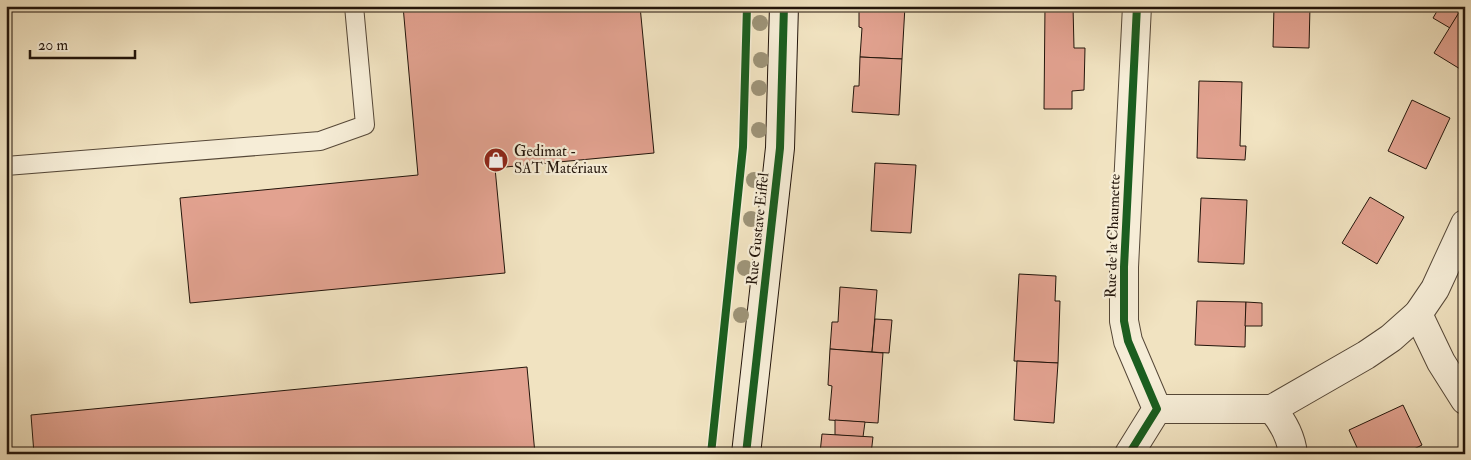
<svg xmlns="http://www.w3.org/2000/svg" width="1471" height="460" viewBox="0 0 1471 460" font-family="'IM FELL Double Pica',serif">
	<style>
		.building { fill: #e2a290; stroke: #23150b }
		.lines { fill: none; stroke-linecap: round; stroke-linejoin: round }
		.lane-casing { stroke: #564838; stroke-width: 20 }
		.street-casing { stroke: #564838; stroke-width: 30 }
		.secondary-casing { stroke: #23150b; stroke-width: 30 }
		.lane { stroke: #f6edd7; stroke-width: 18 }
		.street { stroke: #f6edd7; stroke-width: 28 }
		.secondary { stroke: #f6edd7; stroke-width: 28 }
		.cycleway-casing { stroke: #f6edd7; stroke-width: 11 }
		.cycleway { stroke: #1b5e20; stroke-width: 8 }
		.tree { fill: #9d9377 }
		.labels { text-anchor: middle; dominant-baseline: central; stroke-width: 4.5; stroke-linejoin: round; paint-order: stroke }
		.poi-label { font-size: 15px; fill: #23150b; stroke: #f6edd7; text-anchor: start }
		.street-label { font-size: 15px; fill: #23150b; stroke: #f6edd7 }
	</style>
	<rect width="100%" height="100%" fill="#f1e3c1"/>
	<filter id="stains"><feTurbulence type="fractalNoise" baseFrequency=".004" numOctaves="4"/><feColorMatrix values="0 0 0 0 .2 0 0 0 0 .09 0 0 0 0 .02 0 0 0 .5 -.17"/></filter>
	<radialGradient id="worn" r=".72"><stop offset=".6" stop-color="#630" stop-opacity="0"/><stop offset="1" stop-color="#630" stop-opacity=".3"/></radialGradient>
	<g class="building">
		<polygon points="403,6 640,6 654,153 495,168 505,273 190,303 180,198 418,175"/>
		<polygon points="859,6 905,6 902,59 860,57 862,28 859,27"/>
		<polygon points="1045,6 1073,6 1074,48 1085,48 1084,90 1072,91 1072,109 1044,109"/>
		<polygon points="1274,6 1310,6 1309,48 1273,47"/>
		<polygon points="1440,6 1463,6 1450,28 1433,18"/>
		<polygon points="1463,6 1465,6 1465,72 1434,53"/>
		<polygon points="860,57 902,59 899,115 852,112 854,86 859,86"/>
		<polygon points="1199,81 1242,82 1240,146 1246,146 1245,160 1197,158"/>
		<polygon points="1412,100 1450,118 1426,169 1388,151"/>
		<polygon points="875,163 916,165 911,233 871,231"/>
		<polygon points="1370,197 1404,217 1377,264 1342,243"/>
		<polygon points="1201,198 1247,200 1244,264 1198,262"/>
		<polygon points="1019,274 1056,276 1055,301 1060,301 1058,363 1014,361"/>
		<polygon points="840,287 877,290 872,352 830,349 832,322 838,322"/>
		<polygon points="1197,301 1246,302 1245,347 1195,345"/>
		<polygon points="1246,302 1262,303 1262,326 1245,326"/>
		<polygon points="875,319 892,320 889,353 872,352"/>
		<polygon points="830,349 883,353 878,423 829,420 832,386 828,385"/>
		<polygon points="1017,361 1058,363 1054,423 1014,420"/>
		<polygon points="527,367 535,454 34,454 31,415"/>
		<polygon points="1403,405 1422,445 1404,454 1360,454 1349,430"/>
		<polygon points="835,420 865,422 863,437 835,435"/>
		<polygon points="822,434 873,437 871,454 820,453"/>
	</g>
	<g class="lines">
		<defs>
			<polyline id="lane" points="6,166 320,141 365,125 354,6"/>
			<g id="street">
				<polyline points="1418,314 1441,362 1465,400"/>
				<polyline points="1157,409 1272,409 1366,355 1391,338 1418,314 1435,289 1465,224"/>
				<path d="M 1272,409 C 1283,422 1291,436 1293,454"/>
				<polyline points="1129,454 1157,409 1128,341 1124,321 1124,267 1137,6"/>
			</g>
			<polyline id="secondary" points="746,454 780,148 784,6"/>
		</defs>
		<use href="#lane" class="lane-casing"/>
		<use href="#street" class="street-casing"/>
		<use href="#secondary" class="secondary-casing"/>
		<use href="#lane" class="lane"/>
		<use href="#street" class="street"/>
		<use href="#secondary" class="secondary"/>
		<defs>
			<g id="cycleway">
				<polyline points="711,454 743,147 747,6"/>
				<polyline points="746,454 780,148 784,6"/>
				<polyline points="1129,454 1157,409 1128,341 1124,321 1124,267 1137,6"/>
			</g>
		</defs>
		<use href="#cycleway" class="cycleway-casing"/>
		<use href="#cycleway" class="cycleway"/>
	</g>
	<g class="tree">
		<circle cx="760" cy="23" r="8"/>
		<circle cx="761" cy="60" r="8"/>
		<circle cx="759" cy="88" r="8"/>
		<circle cx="759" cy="130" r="8"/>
		<circle cx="754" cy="180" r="8"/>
		<circle cx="751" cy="219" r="8"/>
		<circle cx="745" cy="268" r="8"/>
		<circle cx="741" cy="315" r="8"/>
	</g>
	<defs>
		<symbol id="shop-disc" viewBox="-11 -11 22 22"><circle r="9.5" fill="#8f2418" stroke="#f6edd7"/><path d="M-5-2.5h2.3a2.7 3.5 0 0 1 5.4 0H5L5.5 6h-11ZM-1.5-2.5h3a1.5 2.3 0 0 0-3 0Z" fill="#fff"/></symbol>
	</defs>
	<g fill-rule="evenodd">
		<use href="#shop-disc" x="482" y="146" width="28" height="28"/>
	</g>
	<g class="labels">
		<g class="poi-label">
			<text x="514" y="151">Gedimat -<tspan x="514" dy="17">SAT Matériaux</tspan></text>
		</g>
		<g class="street-label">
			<text transform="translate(758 229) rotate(-84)">Rue Gustave Eiffel</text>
			<text transform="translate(1113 236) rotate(-88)">Rue de la Chaumette</text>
		</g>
	</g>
	<rect width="1471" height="460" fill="none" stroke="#f1e3c1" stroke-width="25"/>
	<rect x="8" y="8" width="1456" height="445" fill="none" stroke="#23150b" stroke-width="2.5"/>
	<rect x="12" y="12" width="1446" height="435" fill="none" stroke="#23150b"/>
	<path d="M30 50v8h105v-8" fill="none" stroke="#23150b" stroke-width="2.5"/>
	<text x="38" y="50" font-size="15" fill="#23150b" stroke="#f6edd7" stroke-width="4" paint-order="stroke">20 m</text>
	<rect width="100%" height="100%" filter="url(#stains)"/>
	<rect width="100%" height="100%" fill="url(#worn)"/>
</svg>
